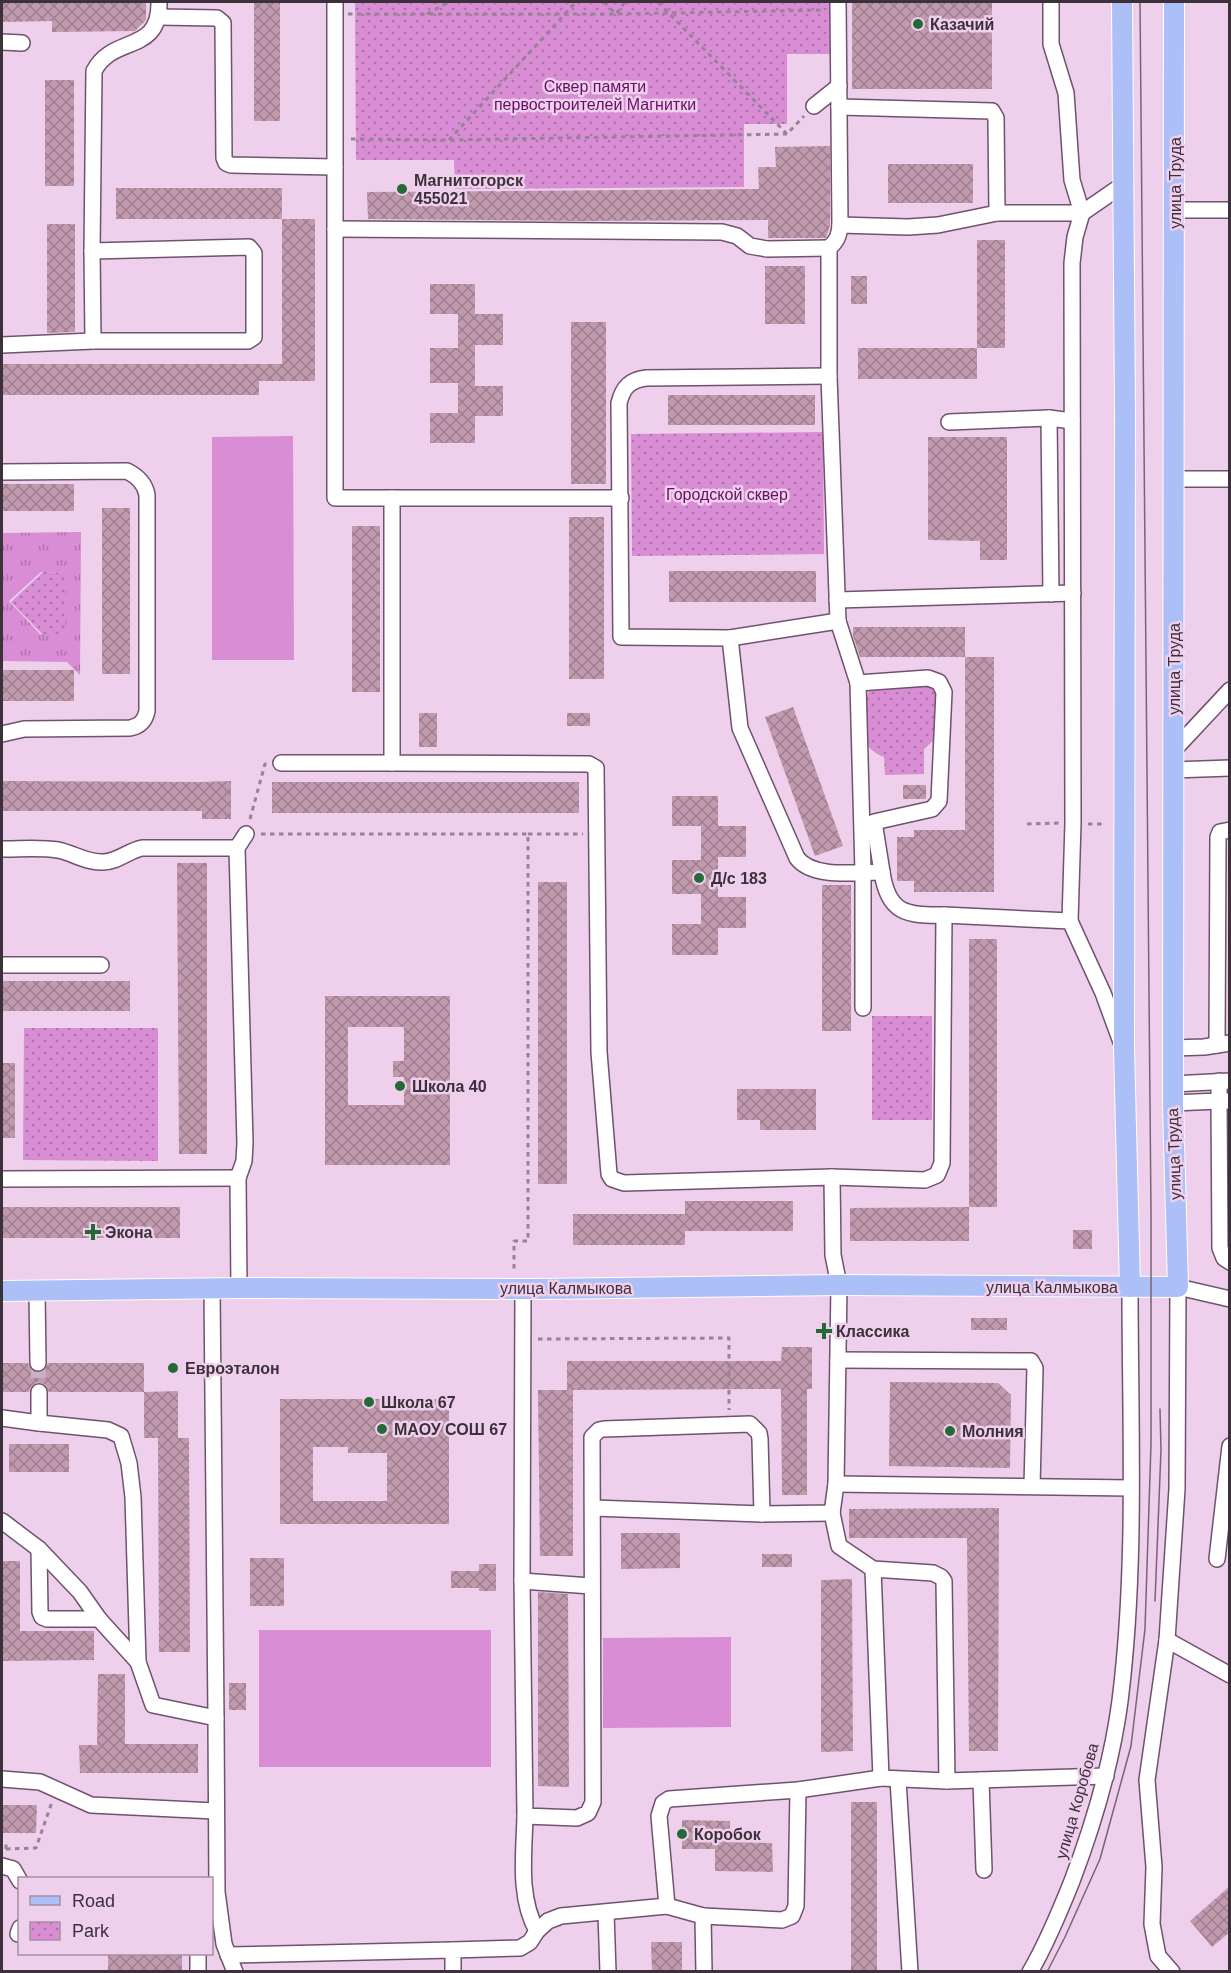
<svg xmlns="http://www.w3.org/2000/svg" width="1231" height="1973" viewBox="0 0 1231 1973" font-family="Helvetica,sans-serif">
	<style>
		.grass { fill: url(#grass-tufts); fill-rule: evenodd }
		.park { fill: url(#park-dots) }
		.pitch { fill: #d88dd4 }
		.building { fill: url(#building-cross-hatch); fill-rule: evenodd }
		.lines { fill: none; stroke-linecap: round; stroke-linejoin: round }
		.minor-tunnel { stroke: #caafc9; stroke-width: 15; stroke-dasharray: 15 8; stroke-linecap: butt }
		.minor-casing { stroke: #6f536d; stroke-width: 18 }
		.major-casing { stroke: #fff; stroke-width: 22 }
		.path { stroke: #978296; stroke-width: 3; stroke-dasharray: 4.5 4.5; stroke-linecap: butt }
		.minor { stroke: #fff; stroke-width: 15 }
		.major { stroke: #acbff7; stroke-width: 20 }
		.tram { stroke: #776475; stroke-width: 1.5 }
		.poi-dot { fill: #256a35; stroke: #eecfec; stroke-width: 2 }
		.labels { text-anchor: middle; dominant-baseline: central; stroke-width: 5; stroke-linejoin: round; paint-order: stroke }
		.poi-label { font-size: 16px; font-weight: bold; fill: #3c303b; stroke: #eecfec; text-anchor: start }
		.park-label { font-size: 16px; fill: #670d67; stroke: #eecfec }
		.street-label { font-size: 16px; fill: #3c303b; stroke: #eecfec }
	</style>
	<defs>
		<pattern id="grass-tufts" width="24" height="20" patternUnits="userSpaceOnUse" patternTransform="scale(1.5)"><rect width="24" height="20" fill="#d88dd4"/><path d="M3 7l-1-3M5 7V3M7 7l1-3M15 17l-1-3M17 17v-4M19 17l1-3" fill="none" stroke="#b074ad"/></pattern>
		<pattern id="park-dots" width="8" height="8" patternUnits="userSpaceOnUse" patternTransform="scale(1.5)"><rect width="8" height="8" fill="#d88dd4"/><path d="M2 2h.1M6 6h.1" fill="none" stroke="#b074ad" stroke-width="1.8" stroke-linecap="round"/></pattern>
		<pattern id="building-cross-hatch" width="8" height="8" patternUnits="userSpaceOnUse" patternTransform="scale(1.5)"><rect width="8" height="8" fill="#c19aad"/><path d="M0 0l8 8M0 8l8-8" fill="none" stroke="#9e7e8e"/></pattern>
	</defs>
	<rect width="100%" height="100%" fill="#eecfec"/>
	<path class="grass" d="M 81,532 L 80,675 L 67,662 L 2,661 L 2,533 ZM 41,572 L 65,573 L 65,634 L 40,634 L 9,601 Z"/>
	<g class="park">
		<polygon points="355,2 836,2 836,54 787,54 787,124 744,124 744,187 455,189 454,160 356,160"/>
		<polygon points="823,432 824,554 632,556 631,434"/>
		<polygon points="43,572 66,573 65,634 42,634 11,602"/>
		<path d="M 886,686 L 925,686 L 938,691 L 936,738 L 924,749 L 924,774 L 885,775 L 884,757 C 853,745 861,716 869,690 Z"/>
		<rect x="872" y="1016" width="60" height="104"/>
		<polygon points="24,1028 158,1028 158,1161 23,1160"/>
	</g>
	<g class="pitch">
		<polygon points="293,436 294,660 212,660 212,437"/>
		<rect x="259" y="1630" width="232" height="137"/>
		<polygon points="731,1637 731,1727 603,1728 603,1638"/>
	</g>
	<g class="building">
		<polygon points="2,2 146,2 146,20 135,31 52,32 52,21 2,22"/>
		<rect x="254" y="2" width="26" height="119"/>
		<rect x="852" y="2" width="140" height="87"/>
		<rect x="45" y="80" width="29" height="106"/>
		<polygon points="830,146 830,225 826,238 768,238 768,220 578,221 368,219 367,192 759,189 758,167 776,167 775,147"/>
		<rect x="888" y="164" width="85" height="39"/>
		<rect x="116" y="188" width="166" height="31"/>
		<polygon points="282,219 315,219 315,381 259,381 259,395 2,395 2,364 282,364"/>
		<polygon points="47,224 75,224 75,332 47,333"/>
		<rect x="977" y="240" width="28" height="108"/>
		<rect x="765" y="266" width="40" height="58"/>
		<rect x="851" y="276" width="16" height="28"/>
		<polygon points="430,284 475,284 475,314 503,314 503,345 475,345 475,386 503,386 503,416 475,416 475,443 430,443 430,413 458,413 458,383 430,383 430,348 458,348 458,314 430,314"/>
		<rect x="571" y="322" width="35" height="162"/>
		<rect x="858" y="348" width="119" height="31"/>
		<rect x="668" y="395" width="147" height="30"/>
		<polygon points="928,437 1007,437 1007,560 980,560 980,541 928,540"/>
		<rect x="2" y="484" width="72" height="27"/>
		<rect x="102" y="508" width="28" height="166"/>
		<rect x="569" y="517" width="35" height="162"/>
		<rect x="352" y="526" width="28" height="166"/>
		<rect x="669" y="571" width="147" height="31"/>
		<polygon points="853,627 965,627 965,657 860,657 853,636"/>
		<polygon points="965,657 994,657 994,892 914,892 914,881 897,881 897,837 914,837 914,830 965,830"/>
		<rect x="2" y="670" width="72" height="31"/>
		<polygon points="793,707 843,846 815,856 765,717"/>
		<rect x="419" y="713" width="18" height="34"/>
		<rect x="567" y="713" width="23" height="13"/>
		<polygon points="2,781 201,782 231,781 231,819 202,819 202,811 2,811"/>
		<rect x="272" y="782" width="307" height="31"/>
		<rect x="903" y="785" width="23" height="14"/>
		<polygon points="672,796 718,796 718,826 746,826 746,857 718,857 718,897 746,897 746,928 718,928 718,955 672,955 672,924 701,924 701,894 672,894 672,860 701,860 701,826 672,826"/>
		<polygon points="177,863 207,863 207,1154 179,1154"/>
		<rect x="538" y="882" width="29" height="302"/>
		<rect x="822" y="885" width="29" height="146"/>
		<rect x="969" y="939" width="28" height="268"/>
		<rect x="2" y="981" width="128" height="30"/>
		<path d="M 325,996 L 450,996 L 450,1165 L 325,1165 ZM 348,1027 L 404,1027 L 404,1061 L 393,1061 L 393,1077 L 404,1077 L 404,1105 L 348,1105 Z"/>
		<rect x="2" y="1063" width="13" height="75"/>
		<polygon points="737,1089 816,1089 816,1130 760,1130 760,1120 737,1120"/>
		<polygon points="685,1201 793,1201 793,1231 685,1231 685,1245 573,1245 573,1214 685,1214"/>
		<rect x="2" y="1207" width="178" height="31"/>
		<polygon points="969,1207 969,1241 850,1241 850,1208"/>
		<rect x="1073" y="1230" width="19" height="19"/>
		<rect x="971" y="1318" width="36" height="12"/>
		<polygon points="782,1347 812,1347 812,1389 807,1389 807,1495 782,1495 781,1389 573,1390 573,1556 540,1556 538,1390 567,1390 567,1361 781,1361"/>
		<polygon points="2,1363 28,1363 30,1368 38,1373 43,1371 48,1363 144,1363 144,1392 49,1392 44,1384 38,1382 31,1387 29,1392 2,1392"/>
		<polygon points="890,1382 998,1383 1011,1395 1010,1468 889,1466"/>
		<polygon points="178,1391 178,1438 189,1438 190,1652 159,1652 158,1438 144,1438 144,1392"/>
		<path d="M 280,1399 L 449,1399 L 449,1524 L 280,1524 ZM 313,1447 L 348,1447 L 348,1453 L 387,1453 L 387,1501 L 313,1501 Z"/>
		<rect x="9" y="1444" width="60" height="28"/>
		<polygon points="999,1508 998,1751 969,1751 967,1538 849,1538 849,1509"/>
		<polygon points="621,1533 680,1533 680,1568 621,1569"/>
		<rect x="762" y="1554" width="30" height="13"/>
		<rect x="250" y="1558" width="34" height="48"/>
		<polygon points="2,1561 20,1561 20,1631 94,1631 94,1660 2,1661"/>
		<polygon points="479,1564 496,1564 496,1591 479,1591 479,1588 451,1588 451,1571 479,1571"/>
		<polygon points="852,1579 853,1751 821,1752 821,1580"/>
		<polygon points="538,1592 568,1594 569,1787 538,1786"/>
		<polygon points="98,1674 125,1674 125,1744 198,1744 198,1773 80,1773 79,1745 97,1745"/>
		<rect x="229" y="1683" width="17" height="27"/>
		<rect x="851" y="1802" width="26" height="169"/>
		<polygon points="2,1805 37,1805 36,1833 2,1833"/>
		<polygon points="682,1820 730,1821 730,1842 772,1843 773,1872 715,1871 715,1849 682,1849"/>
		<polygon points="1230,1886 1230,1932 1212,1947 1190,1921"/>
		<polygon points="651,1942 682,1942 682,1971 652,1971"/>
		<rect x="108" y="1953" width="74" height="18"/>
	</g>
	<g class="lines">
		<polyline class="minor-tunnel" points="38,1363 39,1392"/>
		<defs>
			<g id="minor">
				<polyline points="335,2 335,498 621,498"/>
				<polyline points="838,2 840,225"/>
				<polyline points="1051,2 1051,44 1066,93 1072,180 1082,213 1075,237 1072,263 1073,823 1070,921"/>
				<polyline points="159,17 217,18 223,23 224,158 226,163 231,165 335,167"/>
				<polyline points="2,42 22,43"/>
				<polyline points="814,106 839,86"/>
				<polyline points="839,107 992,111 996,118 997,213"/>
				<polyline points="1175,210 1230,210"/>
				<polyline points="335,229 722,232 737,236 750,246 767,249 829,248"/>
				<polyline points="92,251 93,341"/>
				<path d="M 2,345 L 93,341 L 248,341 L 254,337 L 254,253 L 249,247 L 92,251 L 94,71 C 113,34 160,55 159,2"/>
				<path d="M 829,376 L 646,378 C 630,380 623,387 619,403 L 621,637 L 730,638 L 838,621"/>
				<polyline points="1049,418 1051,594"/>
				<polyline points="949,422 1049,418 1072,421"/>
				<path d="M 2,472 L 127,471 C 137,476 145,483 147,495 L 147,711 C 145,721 140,726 130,728 L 24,729 L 2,734"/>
				<polyline points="1174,479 1230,479"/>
				<polyline points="392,498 392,763 589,764 596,768 599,1052 609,1174 612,1179 624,1183 832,1177 833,1255 839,1285 836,1484 832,1513 762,1514 760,1439 759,1433 750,1424 604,1429 599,1430 592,1437 593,1802 588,1813 577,1818 525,1816 522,1581 523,1288"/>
				<polyline points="837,600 1073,593"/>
				<path d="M 730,638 L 740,728 L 797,858 C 813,879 857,872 882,872 L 874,822 L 932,809 L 939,801 L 944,692 L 939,682 L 928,678 L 858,683"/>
				<polyline points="1173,751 1230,690"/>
				<polyline points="281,763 392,763"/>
				<polyline points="1173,770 1230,768"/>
				<path d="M 2,849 C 20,849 40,847 58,850 C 73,853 87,863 103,862 C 117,862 128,851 142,848 L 237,848"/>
				<polyline points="944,915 1070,921 1103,993 1121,1042"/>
				<polyline points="2,965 101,965"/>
				<path d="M 863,1008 L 863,872 L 858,683 L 838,621 L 829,376 L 829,248 C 837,241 839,236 840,225 L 908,227 L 938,225 L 997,213 L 1082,213 L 1124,184"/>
				<polyline points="1217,1045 1218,837 1220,832 1230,830"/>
				<polyline points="1173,1048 1204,1047 1230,1043"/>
				<polyline points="1173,1084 1230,1081"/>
				<polyline points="1230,1101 1219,1101 1220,1248 1224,1258 1230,1262"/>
				<polyline points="1173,1103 1219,1101 1219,1081"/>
				<path d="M 832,1177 L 925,1180 L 937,1175 L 942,1163 L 944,915 C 906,916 888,913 882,872"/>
				<polyline points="2,1179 238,1178"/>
				<polyline points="239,1288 238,1178 244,1161 245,1143 237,848 246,834"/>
				<polyline points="212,1289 216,1718"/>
				<polyline points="37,1291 38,1363"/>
				<polyline points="838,1360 1031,1361 1035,1368 1032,1486"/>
				<polyline points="39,1392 39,1423 108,1430 121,1436 129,1463 133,1497 138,1662 153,1705 216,1718 217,1892 224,1944 235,1972"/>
				<polyline points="2,1418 39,1423"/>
				<polyline points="836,1484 1131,1488"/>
				<polyline points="593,1508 762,1514"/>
				<polyline points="832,1513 839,1546 873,1569 933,1573 941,1577 944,1581 947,1781 881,1778 873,1569"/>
				<polyline points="2,1521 39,1549 80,1592 99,1619"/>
				<polyline points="39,1549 40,1612 42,1617 47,1619 99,1619 138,1662"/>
				<polyline points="1217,1559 1230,1446"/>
				<polyline points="522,1581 591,1586"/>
				<polyline points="1167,1640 1230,1675"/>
				<polyline points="2,1779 40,1782 91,1805 215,1811"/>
				<polyline points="898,1780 910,1972"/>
				<polyline points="981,1780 984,1870"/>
				<polyline points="947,1781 1106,1776"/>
				<path d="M 525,1816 C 524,1855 518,1897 537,1931"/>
				<polyline points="2,1866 13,1869 20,1881"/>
				<polyline points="667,1906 659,1816 663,1803 669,1799 798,1790 881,1778"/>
				<polyline points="606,1913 608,1972"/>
				<polyline points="703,1916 782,1920 792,1916 796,1906 798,1790"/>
				<polyline points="18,1934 20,1928"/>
				<polyline points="228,1955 453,1950"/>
				<polyline points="198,1972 198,1954"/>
				<polyline points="453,1972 453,1950 520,1948 530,1942 537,1931 548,1921 561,1916 667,1906 703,1916 704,1972"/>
				<path d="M 1030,1972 C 1047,1943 1060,1911 1072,1881 C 1094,1823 1112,1762 1120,1701 C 1137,1565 1130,1424 1130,1287"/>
				<polyline points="1172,1972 1158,1956 1152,1924 1154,1867 1147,1780 1167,1640 1177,1489 1178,1287 1230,1299"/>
			</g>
			<g id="major">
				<polyline points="1122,2 1125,415 1124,1048 1130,1287"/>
				<polyline points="2,1291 239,1288 540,1289 839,1285 1178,1287 1173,1103 1174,2"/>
			</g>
		</defs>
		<use href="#minor" class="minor-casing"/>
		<use href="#major" class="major-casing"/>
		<g class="path">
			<polyline points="604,2 616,14 625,2"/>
			<polyline points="658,2 787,134 804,116"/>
			<polyline points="348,14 616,14 824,10"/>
			<polyline points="427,14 449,2"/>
			<polyline points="351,139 449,140 787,134"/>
			<polyline points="449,140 576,2"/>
			<polyline points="250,819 265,764 267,764"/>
			<polyline points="1027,824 1060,823"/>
			<polyline points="1088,824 1104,824"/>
			<polyline points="261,834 528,834 528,1241 514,1241 514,1272"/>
			<polyline points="528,834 583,834"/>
			<polyline points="538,1339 729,1338 729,1410"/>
			<polyline points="6,1849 36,1848 52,1802"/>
			<polyline points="6,1849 6,1840"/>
		</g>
		<use href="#minor" class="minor"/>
		<use href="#major" class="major"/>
		<g class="tram">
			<polyline points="1155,1601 1161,1450 1160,1409"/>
			<polyline points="1047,1972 1065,1937 1100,1859 1131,1746 1145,1629 1151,1444 1151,1213 1140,2"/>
		</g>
	</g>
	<g class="poi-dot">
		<circle cx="918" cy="24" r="6"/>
		<circle cx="402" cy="189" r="6"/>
		<circle cx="699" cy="878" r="6"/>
		<circle cx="400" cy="1086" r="6"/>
		<path d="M90 1223h6v6h6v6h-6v6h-6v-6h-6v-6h6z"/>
		<path d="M821 1322h6v6h6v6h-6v6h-6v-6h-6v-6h6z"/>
		<circle cx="173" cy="1368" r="6"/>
		<circle cx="369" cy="1402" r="6"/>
		<circle cx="382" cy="1429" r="6"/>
		<circle cx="950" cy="1431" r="6"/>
		<circle cx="682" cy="1834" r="6"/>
	</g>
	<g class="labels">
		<g class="poi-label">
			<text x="930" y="24">Казачий</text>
			<text x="414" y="180">Магнитогорск<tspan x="414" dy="18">455021</tspan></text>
			<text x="711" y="878">Д/с 183</text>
			<text x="412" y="1086">Школа 40</text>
			<text x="105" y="1232">Экона</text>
			<text x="836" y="1331">Классика</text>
			<text x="185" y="1368">Евроэталон</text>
			<text x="381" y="1402">Школа 67</text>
			<text x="394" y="1429">МАОУ СОШ 67</text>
			<text x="962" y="1431">Молния</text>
			<text x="694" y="1834">Коробок</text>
		</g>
		<g class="park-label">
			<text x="595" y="86">Сквер памяти<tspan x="595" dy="18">первостроителей Магнитки</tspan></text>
			<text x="727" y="494">Городской сквер</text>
		</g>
		<g class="street-label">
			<text transform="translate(1175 183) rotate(-90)">улица Труда</text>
			<text transform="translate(1174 669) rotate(-90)">улица Труда</text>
			<text transform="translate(1174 1154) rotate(-92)">улица Труда</text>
			<text x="1052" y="1287">улица Калмыкова</text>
			<text x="566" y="1288">улица Калмыкова</text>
			<text transform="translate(1077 1801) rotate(-74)">улица Коробова</text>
		</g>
	</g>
	<rect width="1231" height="1973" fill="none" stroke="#3c303b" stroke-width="6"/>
	<rect x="18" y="1877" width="195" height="78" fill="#eecfec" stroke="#a78fa5" stroke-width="1.5"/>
	<rect x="30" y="1896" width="30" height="9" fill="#acbff7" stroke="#a78fa5" stroke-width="1.5"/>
	<text x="72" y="1907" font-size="18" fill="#3c303b">Road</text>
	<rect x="30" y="1922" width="30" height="18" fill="url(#park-dots)" stroke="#a78fa5" stroke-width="1.5"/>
	<text x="72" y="1937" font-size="18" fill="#3c303b">Park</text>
</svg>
